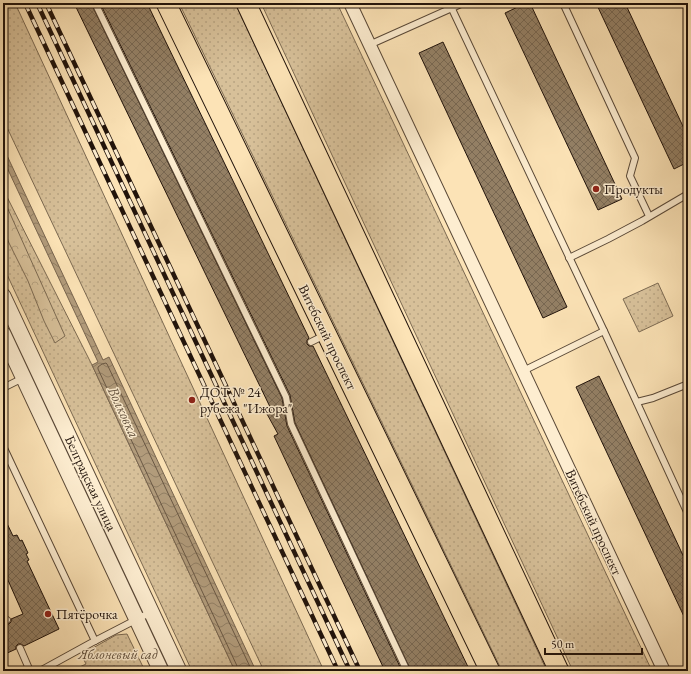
<svg xmlns="http://www.w3.org/2000/svg" width="691" height="674" viewBox="0 0 691 674" font-family="'EB Garamond',serif">
	<style>
		.grass { fill: url(#grass-dots); stroke: #7c6a52 }
		.forest { fill: url(#forest-crowns); stroke: #7c6a52 }
		.water { fill: url(#water-waves); stroke: #78654f }
		.lines { fill: none; stroke-linecap: round; stroke-linejoin: round }
		.shore { stroke: #6a5844; stroke-width: 1 }
		.building { fill: url(#building-cross-hatch); stroke: #21130b }
		.service-casing { stroke: #584736; stroke-width: 8 }
		.minor-casing { stroke: #584736; stroke-width: 14 }
		.tertiary-casing { stroke: #584736; stroke-width: 17 }
		.primary-casing { stroke: #21130b; stroke-width: 21 }
		.service { stroke: #fdedd0; stroke-width: 6 }
		.minor { stroke: #fdedd0; stroke-width: 12 }
		.tertiary { stroke: #fdedd0; stroke-width: 15 }
		.primary { stroke: #fce3b6; stroke-width: 19 }
		.rail-casing { stroke: #21130b; stroke-width: 4.5 }
		.rail { stroke: #fdedd0; stroke-width: 3; stroke-dasharray: 9; stroke-linecap: butt }
		.poi-dot { fill: #8f2418; stroke: #fdedd0; stroke-width: 1.5 }
		.labels { text-anchor: middle; dominant-baseline: central; stroke-width: 3; stroke-linejoin: round; paint-order: stroke }
		.poi-label { font-size: 14px; fill: #21130b; stroke: #fdedd0; text-anchor: start }
		.street-label { font-size: 14px; fill: #21130b; stroke: #fdedd0 }
		.park-label { font-size: 14px; font-style: italic; fill: #61503d; stroke: #fdedd0 }
		.water-label { font-size: 15px; font-style: italic; fill: #62513e; stroke: #fdedd0 }
	</style>
	<defs>
		<pattern id="grass-dots" width="8" height="8" patternUnits="userSpaceOnUse"><rect width="8" height="8" fill="#d7c099"/><path d="M2 2h.1M6 6h.1" fill="none" stroke="#b8a482" stroke-width="1.8" stroke-linecap="round"/></pattern>
		<pattern id="forest-crowns" width="20" height="18" patternUnits="userSpaceOnUse"><rect width="20" height="18" fill="#d7c099"/><path d="M2 6a3 3 0 1 1 6 0M12 15a3 3 0 1 1 6 0" fill="none" stroke="#b8a482"/></pattern>
		<pattern id="water-waves" width="16" height="10" patternUnits="userSpaceOnUse"><rect width="16" height="10" fill="#b29c7c"/><path d="M0 5q4-4 8 0t8 0" fill="none" stroke="#907e64"/></pattern>
		<pattern id="building-cross-hatch" width="8" height="8" patternUnits="userSpaceOnUse"><rect width="8" height="8" fill="#937f64"/><path d="M0 0l8 8M0 8l8-8" fill="none" stroke="#786751"/></pattern>
	</defs>
	<rect width="100%" height="100%" fill="#fce3b6"/>
	<filter id="stains"><feTurbulence type="fractalNoise" baseFrequency=".005" numOctaves="4"/><feColorMatrix values="0 0 0 0 .2 0 0 0 0 .09 0 0 0 0 .02 0 0 0 .5 -.17"/></filter>
	<radialGradient id="worn" r=".72"><stop offset=".6" stop-color="#630" stop-opacity="0"/><stop offset="1" stop-color="#630" stop-opacity=".3"/></radialGradient>
	<g class="grass">
		<polygon points="3,3 15,3 324,671 264,671 3,119"/>
		<polygon points="179,3 235,3 547,671 502,671"/>
		<polygon points="261,3 337,3 652,671 573,671"/>
		<polygon points="3,189 92,365 235,671 192,671 3,266"/>
		<polygon points="658,283 673,316 639,332 623,299"/>
		<polygon points="127,634 145,671 71,671 86,664 82,656 84,653 116,635"/>
	</g>
	<polygon class="forest" points="3,198 65,336 55,343 44,321 28,281 9,243 3,228"/>
	<polygon class="water" points="3,147 103,360 109,357 256,671 235,671 92,365 98,362 3,159"/>
	<g class="lines">
		<polyline class="shore" points="239,671 238,668 98,369 98,367 102,364 106,363 107,364 252,671"/>
	</g>
	<g class="building">
		<polygon points="74,3 91,3 282,398 287,426 402,671 385,671 274,436 278,434 267,414 272,411"/>
		<polygon points="100,3 147,3 309,338 307,340 307,344 309,346 313,346 314,348 470,671 411,671 295,423 290,395"/>
		<polygon points="526,3 530,3 622,199 598,210 505,13"/>
		<polygon points="596,3 625,3 688,137 688,162 674,169"/>
		<polygon points="443,42 567,307 543,318 419,53"/>
		<polygon points="599,376 688,566 688,625 576,387"/>
		<polygon points="3,515 13,536 17,535 20,541 22,540 28,553 26,554 29,560 27,561 59,629 24,646 21,644 18,644 16,646 16,649 3,655 3,623 7,624 9,624 11,622 11,619 23,614 7,578 3,580"/>
	</g>
	<g class="lines">
		<defs>
			<g id="service">
				<polyline points="95,3 286,397 291,424 407,671"/>
				<polyline points="563,3 635,158 630,176 649,216"/>
				<polyline points="452,9 604,331 688,514"/>
				<polyline points="369,45 463,3"/>
				<polyline points="569,258 608,239 642,221 688,194"/>
				<polyline points="311,342 325,335"/>
				<polyline points="523,371 604,331"/>
				<polyline points="3,388 23,378"/>
				<polyline points="637,402 653,398 688,384"/>
				<polyline points="3,446 95,641"/>
				<polyline points="3,618 7,620"/>
				<polyline points="20,648 30,671"/>
				<polyline points="40,671 91,643 151,612"/>
			</g>
			<polyline id="minor" points="350,3 664,671"/>
			<g id="tertiary">
				<polyline points="3,296 179,671"/>
				<polyline points="3,334 161,671"/>
			</g>
			<g id="primary">
				<polyline points="166,3 490,671"/>
				<polyline points="246,3 559,671"/>
			</g>
		</defs>
		<use href="#service" class="service-casing"/>
		<use href="#minor" class="minor-casing"/>
		<use href="#tertiary" class="tertiary-casing"/>
		<use href="#primary" class="primary-casing"/>
		<use href="#service" class="service"/>
		<use href="#minor" class="minor"/>
		<use href="#tertiary" class="tertiary"/>
		<use href="#primary" class="primary"/>
		<defs>
			<g id="rail">
				<polyline points="25,3 338,671"/>
				<polyline points="37,3 350,671"/>
				<polyline points="46,3 360,671"/>
			</g>
		</defs>
		<use href="#rail" class="rail-casing"/>
		<use href="#rail" class="rail"/>
	</g>
	<g class="poi-dot">
		<circle cx="596" cy="189" r="4"/>
		<circle cx="192" cy="400" r="4"/>
		<circle cx="48" cy="614" r="4"/>
	</g>
	<g class="labels">
		<g class="poi-label">
			<text x="604" y="189">Продукты</text>
			<text x="200" y="392">ДОТ № 24<tspan x="200" dy="16">рубежа "Ижора"</tspan></text>
			<text x="56" y="614">Пятёрочка</text>
		</g>
		<g class="street-label">
			<text transform="translate(328 337) rotate(64)">Витебский проспект</text>
			<text transform="translate(91 483) rotate(65)">Белградская улица</text>
			<text transform="translate(594 522) rotate(65)">Витебский проспект</text>
		</g>
		<g class="park-label">
			<text x="118" y="654">Яблоневый сад</text>
		</g>
		<g class="water-label">
			<text transform="translate(124 412) rotate(65)">Волковка</text>
		</g>
	</g>
	<rect width="691" height="674" fill="none" stroke="#fce3b6" stroke-width="16"/>
	<rect x="4" y="4" width="683" height="666" fill="none" stroke="#21130b" stroke-width="2"/>
	<rect x="8" y="8" width="675" height="658" fill="none" stroke="#21130b"/>
	<path d="M545 648v6h97v-6" fill="none" stroke="#21130b" stroke-width="2"/>
	<text x="551" y="648" font-size="12" fill="#21130b" stroke="#fdedd0" stroke-width="3" paint-order="stroke">50 m</text>
	<rect width="100%" height="100%" filter="url(#stains)"/>
	<rect width="100%" height="100%" fill="url(#worn)"/>
</svg>
